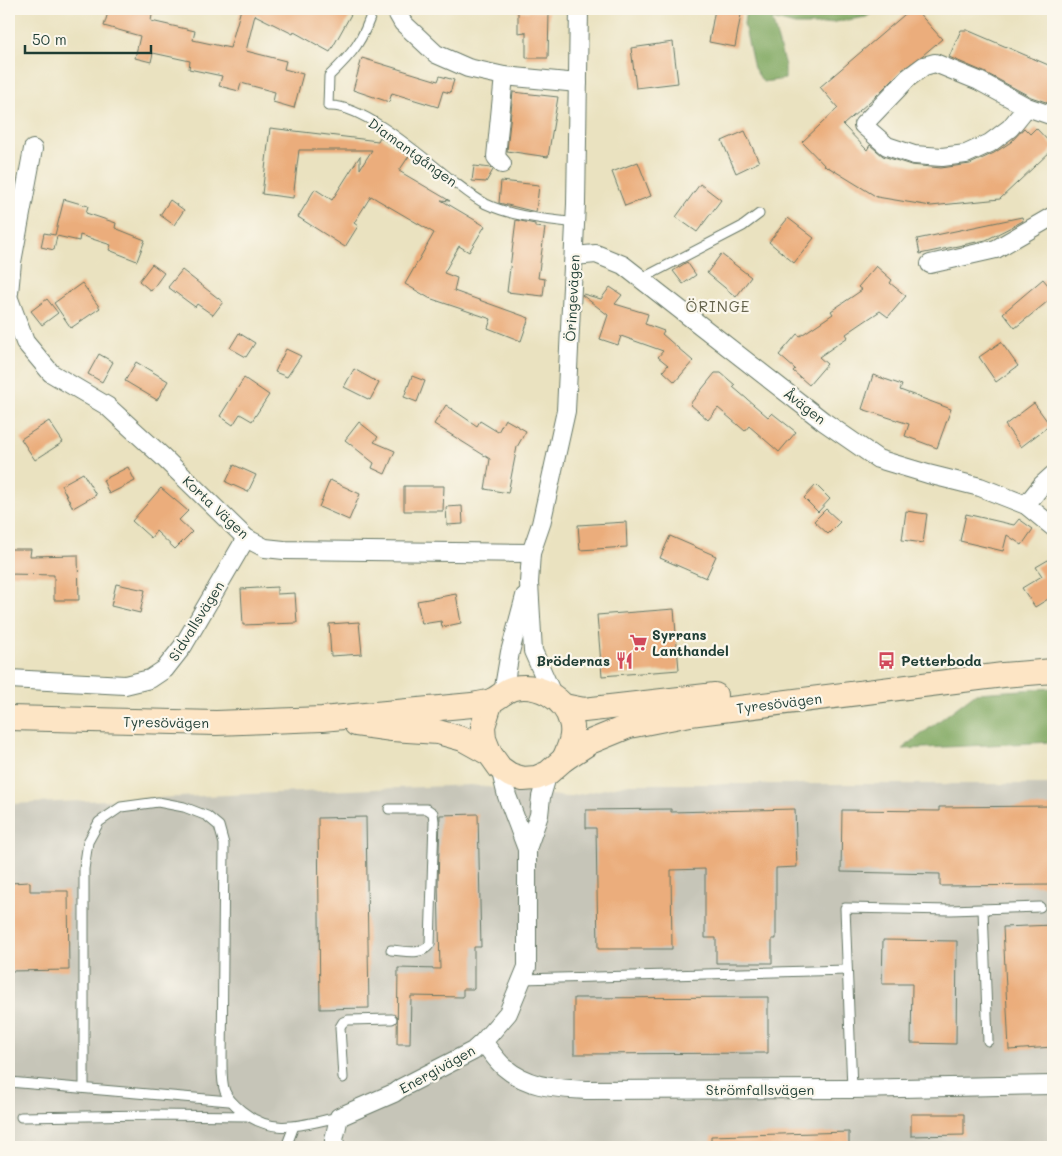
<svg xmlns="http://www.w3.org/2000/svg" width="1062" height="1156" viewBox="0 0 1062 1156" font-family="Mali,sans-serif">
	<style>
		.industrial { fill: #c6c5b8 }
		.forest { fill: #7da65d; stroke: #4e7248 }
		.building { fill: #ebad7c }
		.lines { fill: none; stroke-linecap: round; stroke-linejoin: round }
		.service-casing { stroke: #667765; stroke-width: 11 }
		.minor-casing { stroke: #667765; stroke-width: 20 }
		.secondary-casing { stroke: #667765; stroke-width: 26 }
		.service { stroke: #fff; stroke-width: 9 }
		.minor { stroke: #fff; stroke-width: 18 }
		.secondary { stroke: #fde5c5; stroke-width: 24 }
		.labels { text-anchor: middle; dominant-baseline: central; stroke-width: 4.5; stroke-linejoin: round; paint-order: stroke }
		.street-label { font-size: 14px; fill: #1f3d34; stroke: #fbf7ec }
		.poi-label { font-size: 14px; font-weight: bold; fill: #1f3d34; stroke: #fbf7ec; text-anchor: start }
		.neighbourhood-label { font-size: 15px; letter-spacing: 1px; fill: #66644d; stroke: #fbf7ec }
	</style>
	<rect width="100%" height="100%" fill="#fbf7ec"/>
	<filter id="ink" filterUnits="userSpaceOnUse"><feTurbulence type="fractalNoise" baseFrequency=".02" numOctaves="2"/><feDisplacementMap in="SourceGraphic" scale="10" xChannelSelector="R" yChannelSelector="G"/><feConvolveMatrix kernelMatrix="1 2 1 2 8 2 1 2 1" color-interpolation-filters="sRGB"/></filter>
	<filter id="wash" filterUnits="userSpaceOnUse"><feTurbulence type="fractalNoise" baseFrequency=".0096" numOctaves="4" result="noise"/><feDisplacementMap in="SourceGraphic" scale="20" xChannelSelector="R" yChannelSelector="G"/><feGaussianBlur stdDeviation="1.12" result="paint"/><feColorMatrix in="noise" values="0 0 0 0 0 0 0 0 0 0 0 0 0 0 0 0 0 1.4 0 .05"/><feComposite in="paint" operator="in"/></filter>
	<g filter="url(#wash)">
		<rect width="100%" height="100%" fill="#eae2c0"/>
		<polygon class="industrial" points="629,784 1053,784 1053,1147 9,1147 9,804 471,785 567,797"/>
		<g class="forest">
			<polygon points="746,9 879,9 866,17 817,25 795,25 772,19 785,66 785,79 763,82 754,68 744,24"/>
			<polygon points="1053,688 1053,742 902,749 976,693"/>
		</g>
		<g id="blocks">
			<g class="building">
				<polygon points="109,9 153,9 151,21 195,31 193,40 230,48 241,9 354,9 330,52 294,32 293,34 255,15 246,51 286,61 284,69 303,74 294,108 273,102 275,92 241,83 239,91 219,86 222,76 189,69 190,61 153,53 151,62 135,58 140,36 104,26"/>
				<polygon points="715,9 742,9 735,47 709,42"/>
				<polygon points="911,9 915,9 942,39 923,55 902,70 876,96 843,125 867,150 870,145 883,156 911,165 941,168 970,164 994,153 1011,142 1024,128 1030,134 1036,128 1053,146 1053,149 1000,199 931,206 877,197 828,167 827,168 802,142 838,108 820,87"/>
				<polygon points="518,11 549,12 548,58 526,58 526,32 518,33"/>
				<polygon points="961,30 967,30 1053,67 1053,100 1052,104 1031,97 984,72 949,57"/>
				<polygon points="673,42 678,83 636,88 631,48"/>
				<polygon points="362,58 438,81 440,76 454,80 450,93 443,91 438,107 392,93 389,102 353,90"/>
				<polygon points="513,92 558,97 548,157 507,151"/>
				<polygon points="270,128 378,141 380,137 409,156 399,171 450,201 441,200 485,226 469,252 459,246 444,273 457,278 454,291 529,318 521,341 488,328 491,319 429,298 405,284 434,233 371,196 354,223 358,226 345,247 298,217 315,189 332,200 360,156 360,169 372,150 299,150 293,198 262,194"/>
				<polygon points="745,131 759,162 736,173 722,141"/>
				<polygon points="638,162 651,196 625,206 612,172"/>
				<polygon points="474,166 491,168 493,170 486,182 472,181"/>
				<polygon points="501,181 539,185 536,212 499,203"/>
				<polygon points="700,184 721,200 697,232 676,217"/>
				<polygon points="64,199 88,206 86,213 116,223 115,228 145,240 137,261 109,250 111,245 80,235 79,241 57,236 54,250 41,247 44,233 55,235"/>
				<polygon points="170,200 184,210 174,225 160,215"/>
				<polygon points="1022,217 1023,221 986,240 920,254 917,239"/>
				<polygon points="788,218 814,238 794,263 769,242"/>
				<polygon points="516,220 535,224 535,227 545,228 538,278 545,279 543,296 507,292"/>
				<polygon points="721,254 751,277 736,297 707,273"/>
				<polygon points="687,262 696,275 683,284 673,271"/>
				<polygon points="152,264 164,273 151,291 139,281"/>
				<polygon points="876,266 892,280 890,283 906,296 888,317 880,311 846,334 848,337 819,357 827,364 809,385 793,371 795,369 779,355 797,334 800,336 833,314 831,311 862,290 858,287"/>
				<polygon points="182,270 223,302 213,315 197,304 195,307 168,287"/>
				<polygon points="1043,279 1053,291 1053,297 1015,328 1003,313"/>
				<polygon points="82,283 100,308 71,328 54,303"/>
				<polygon points="610,287 622,295 615,304 648,314 645,324 664,331 662,334 693,361 675,382 663,371 668,365 658,357 663,351 621,336 618,345 600,339 608,315 582,295 583,294 601,299"/>
				<polygon points="47,299 58,313 42,325 31,311"/>
				<polygon points="239,333 255,343 246,357 230,348"/>
				<polygon points="1001,342 1018,366 996,382 979,357"/>
				<polygon points="286,349 301,356 287,377 275,372"/>
				<polygon points="99,354 113,362 102,382 88,374"/>
				<polygon points="136,362 168,381 157,400 125,381"/>
				<polygon points="354,369 379,383 370,400 344,387"/>
				<polygon points="715,373 721,373 735,385 733,387 768,417 772,413 796,432 779,452 749,426 745,431 718,408 708,420 690,404"/>
				<polygon points="873,375 902,385 900,390 951,409 937,448 905,436 909,424 862,409"/>
				<polygon points="412,376 425,381 417,402 404,397"/>
				<polygon points="244,378 269,395 252,421 240,414 233,425 220,416"/>
				<polygon points="1034,403 1050,425 1021,447 1005,425"/>
				<polygon points="446,405 477,426 480,421 498,432 505,419 526,431 517,447 508,493 485,489 490,459 434,424"/>
				<polygon points="49,421 63,442 35,460 21,439"/>
				<polygon points="359,422 378,437 374,442 395,451 385,474 372,468 374,463 345,440"/>
				<polygon points="234,465 256,475 248,492 226,482"/>
				<polygon points="128,467 135,481 109,494 103,480"/>
				<polygon points="83,473 96,495 73,508 61,485"/>
				<polygon points="330,480 360,494 349,520 319,507"/>
				<polygon points="816,485 830,499 818,512 804,498"/>
				<polygon points="404,486 444,486 443,511 404,511"/>
				<polygon points="161,488 188,511 179,520 192,532 175,549 156,531 151,538 132,521"/>
				<polygon points="462,506 463,524 447,525 446,507"/>
				<polygon points="826,509 840,522 828,534 814,521"/>
				<polygon points="906,511 927,514 923,543 902,540"/>
				<polygon points="966,514 1014,525 1019,519 1033,529 1022,545 1007,535 1003,551 960,541"/>
				<polygon points="626,522 627,547 580,550 578,525"/>
				<polygon points="670,536 716,556 706,578 660,558"/>
				<polygon points="9,549 31,549 30,556 78,555 79,600 54,600 54,575 9,574"/>
				<polygon points="1048,560 1053,568 1053,596 1035,607 1022,588 1042,576 1036,567"/>
				<polygon points="116,584 145,590 140,613 111,606"/>
				<polygon points="277,587 277,594 295,593 297,623 243,625 241,589"/>
				<polygon points="456,594 461,623 442,627 441,621 422,624 417,601"/>
				<polygon points="674,609 679,670 602,676 597,615"/>
				<polygon points="359,622 362,654 331,656 329,624"/>
				<polygon points="1053,806 1053,885 940,886 940,874 841,872 842,810 939,811 939,807"/>
				<polygon points="671,809 671,812 795,809 797,867 776,868 776,939 772,939 772,963 716,963 716,938 705,938 705,869 671,870 672,949 598,949 596,828 586,828 586,810"/>
				<polygon points="478,814 481,947 474,947 474,989 463,989 463,997 411,996 410,1044 397,1044 398,968 440,969 438,882 440,815"/>
				<polygon points="366,817 369,1008 320,1009 318,818"/>
				<polygon points="30,882 30,891 68,891 69,970 9,971 9,883"/>
				<polygon points="1053,925 1053,1047 1009,1050 1003,927"/>
				<polygon points="883,940 957,941 956,1044 911,1043 912,984 882,984"/>
				<polygon points="768,997 768,1053 574,1054 574,998"/>
				<polygon points="911,1114 964,1114 964,1135 911,1136"/>
				<polygon points="849,1132 849,1147 711,1147 711,1136"/>
			</g>
		</g>
	</g>
	<g filter="url(#ink)">
		<use href="#blocks" fill-opacity="0" stroke="#667765" stroke-width="1"/>
		<g class="lines">
			<defs>
				<g id="service">
					<path d="M 373,9 C 363,41 353,53 329,76 L 328,106 C 364,103 428,162 457,184 C 466,191 476,199 486,204 C 514,217 545,219 576,223"/>
					<polyline points="641,279 743,226 759,214"/>
					<path d="M 389,809 L 427,809 L 433,813 L 434,821 L 430,944 C 422,956 405,951 391,950"/>
					<polyline points="983,909 988,1041"/>
					<polyline points="522,979 847,970"/>
					<polyline points="343,1078 340,1027 343,1022 348,1020 392,1019"/>
					<polyline points="9,1082 229,1101"/>
					<path d="M 84,1088 L 84,869 L 88,842 L 99,822 L 121,807 L 158,802 L 184,807 L 207,816 L 219,826 L 224,844 L 222,1064 C 222,1089 223,1096 242,1111 C 273,1137 304,1124 339,1117"/>
					<polyline points="852,1089 845,908 951,910 1040,907"/>
					<polyline points="21,1117 151,1115 248,1116"/>
					<polyline points="286,1147 294,1126"/>
				</g>
				<g id="minor">
					<polyline points="395,9 403,23 436,54 468,68 504,76 578,83"/>
					<polyline points="1027,107 1010,128 990,143 966,154 942,157 914,155 887,146 863,125 908,78 924,66 935,63 979,81 1027,107 1053,116"/>
					<polyline points="502,164 496,157 504,76"/>
					<polyline points="574,256 596,254 623,265 823,421 878,459 928,474 980,487 1026,505 1053,527"/>
					<polyline points="930,264 996,249 1053,216"/>
					<polyline points="9,293 12,262 33,149"/>
					<polyline points="9,299 25,342 51,373 107,406 163,457 246,538 265,548 284,550 531,553"/>
					<polyline points="1026,505 1042,485 1053,475"/>
					<polyline points="9,679 125,685 150,679 165,669 183,646 246,538"/>
					<polyline points="503,693 510,652 525,596"/>
					<polyline points="553,696 533,651 529,583 531,553 541,524 566,411 576,204 579,9"/>
					<polyline points="500,768 507,796 527,849"/>
					<path d="M 483,1042 C 490,1050 496,1060 504,1067 C 528,1088 556,1088 586,1090 L 852,1089 L 1053,1085"/>
					<polyline points="336,1147 334,1140 339,1117 394,1093 401,1088 473,1051 483,1042 508,1013 527,967 527,849 539,815 541,797 548,773"/>
				</g>
				<g id="secondary">
					<polyline points="491,701 483,726 484,739 490,754 500,768 510,775 523,779 536,778 548,773 564,759 590,742 629,726 690,714 1003,675 1053,671"/>
					<polyline points="564,706 584,710 715,695"/>
					<path d="M 9,718 L 216,723 L 322,719 L 472,705 C 478,704 485,703 491,701 C 499,698 505,690 514,688 C 538,683 565,698 571,722 C 575,735 569,748 564,759"/>
					<polyline points="356,724 392,729 438,732 463,739 490,754"/>
				</g>
			</defs>
			<use href="#service" class="service-casing"/>
			<use href="#minor" class="minor-casing"/>
			<use href="#secondary" class="secondary-casing"/>
			<use href="#service" class="service"/>
			<use href="#minor" class="minor"/>
			<use href="#secondary" class="secondary"/>
		</g>
	</g>
	<defs>
		<symbol id="supermarket-bare" viewBox="-9 -9 18 18"><path d="M-6-5.5h2.5l.6 2H6L4.5 2H-2.5L-4.4-4H-6ZM-1.5 3.2a1.3 1.3 0 1 0 .1 0ZM3 3.2a1.3 1.3 0 1 0 .1 0Z" fill="#d1495b" stroke="#fbf7ec" stroke-width="2.5" paint-order="stroke"/></symbol>
		<symbol id="restaurant-bare" viewBox="-9 -9 18 18"><path d="M-5-6h1v4h1v-4h1v4h1v-4h1v5L-1.5 .5V6h-2V.5L-5-1ZM5-6V6H3V1.5H1.5Q1.5-4 5-6Z" fill="#d1495b" stroke="#fbf7ec" stroke-width="2.5" paint-order="stroke"/></symbol>
		<symbol id="bus-bare" viewBox="-9 -9 18 18"><path d="M-5-6H5V4H4V6H2V4H-2V6H-4V4H-5ZM-3.5-4V0h7V-4ZM-3.5 1.2v1.5H-2V1.2ZM2 1.2v1.5H3.5V1.2Z" fill="#d1495b" stroke="#fbf7ec" stroke-width="2.5" paint-order="stroke"/></symbol>
	</defs>
	<g fill-rule="evenodd">
		<use href="#supermarket-bare" x="626" y="630" width="25" height="25"/>
		<use href="#restaurant-bare" x="612" y="648" width="25" height="25"/>
		<use href="#bus-bare" x="874" y="648" width="25" height="25"/>
	</g>
	<g class="labels">
		<g class="street-label">
			<text transform="translate(413 152) rotate(36)">Diamantgången</text>
			<text transform="translate(572 298) rotate(-87)">Öringevägen</text>
			<text transform="translate(805 406) rotate(38)">Åvägen</text>
			<text transform="translate(216 507) rotate(43)">Korta Vägen</text>
			<text transform="translate(196 621) rotate(-58)">Sidvallsvägen</text>
			<text transform="translate(779 703) rotate(-7)">Tyresövägen</text>
			<text transform="translate(166 722) rotate(1)">Tyresövägen</text>
			<text transform="translate(437 1069) rotate(-29)">Energivägen</text>
			<text x="760" y="1089">Strömfallsvägen</text>
		</g>
		<g class="poi-label">
			<text x="652" y="634">Syrrans<tspan x="652" dy="16">Lanthandel</tspan></text>
			<text x="610" y="660" text-anchor="end">Brödernas</text>
			<text x="901" y="660">Petterboda</text>
		</g>
		<g class="neighbourhood-label">
			<text x="718" y="306">ÖRINGE</text>
		</g>
	</g>
	<rect width="1062" height="1156" fill="none" stroke="#fbf7ec" stroke-width="30"/>
	<path d="M25 45v8h126v-8" fill="none" stroke="#1f3d34" stroke-width="2.5"/>
	<text x="32" y="45" font-size="15" fill="#1f3d34" stroke="#fbf7ec" stroke-width="4" paint-order="stroke">50 m</text>
</svg>
